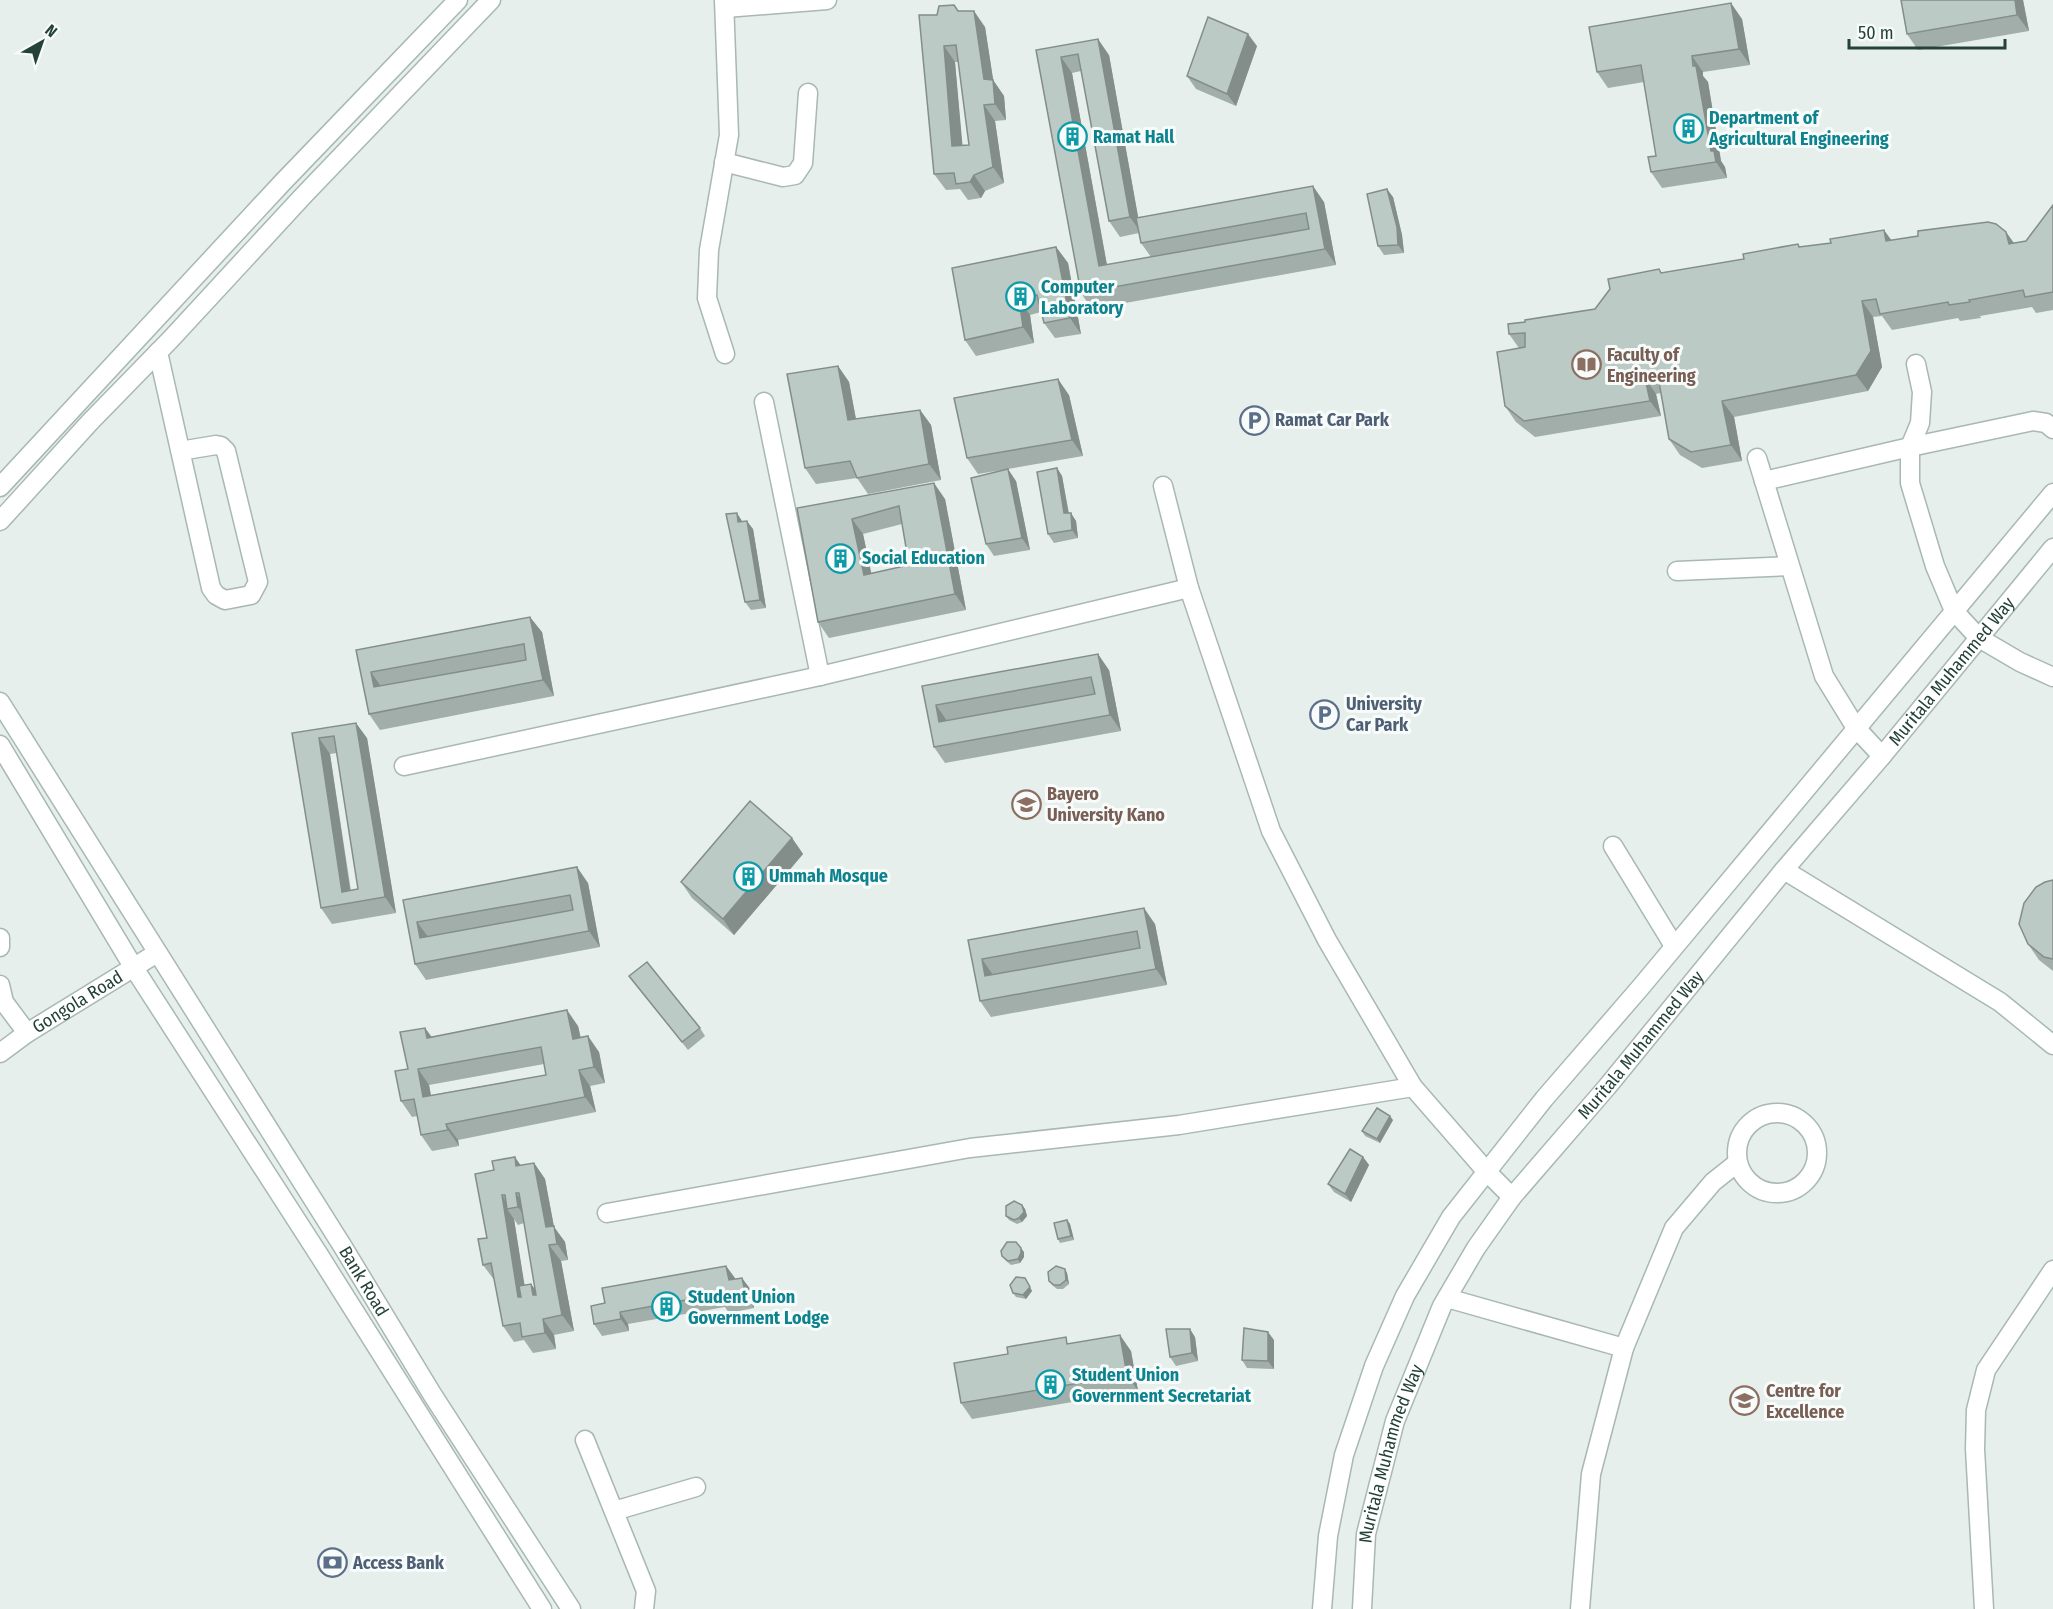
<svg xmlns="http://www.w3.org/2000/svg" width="2053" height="1609" viewBox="0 0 2053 1609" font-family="'Fira Sans Condensed',sans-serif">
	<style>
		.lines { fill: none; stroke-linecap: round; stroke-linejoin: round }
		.minor-casing { stroke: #a8b8b2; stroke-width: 21 }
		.minor { stroke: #fff; stroke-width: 18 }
		.wall { fill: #a1aea9; fill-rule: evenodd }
		.shaded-wall { fill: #838d89 }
		.building { fill: #bbcac4; stroke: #838d89; stroke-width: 1.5; fill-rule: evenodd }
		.labels { text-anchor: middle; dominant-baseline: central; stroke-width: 6; stroke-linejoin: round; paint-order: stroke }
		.culture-label { font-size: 18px; font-weight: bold; fill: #0d838f; stroke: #f7fbf9; text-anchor: start }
		.education-label { font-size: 18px; font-weight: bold; fill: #785e54; stroke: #f7fbf9; text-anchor: start }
		.service-label { font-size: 18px; font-weight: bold; fill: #4e5e75; stroke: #f7fbf9; text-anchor: start }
		.street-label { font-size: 18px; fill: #24423a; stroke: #f7fbf9 }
	</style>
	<rect width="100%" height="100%" fill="#e6efeb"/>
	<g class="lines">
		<defs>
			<g id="minor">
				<polyline points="724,0 729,135 709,250 707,298 725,354"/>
				<polyline points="725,8 827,0"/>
				<polyline points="724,162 783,177 795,175 803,163 808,93"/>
				<polyline points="158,352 211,588 216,595 225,600 251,595 258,582 226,451 221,446 216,445 180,451"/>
				<polyline points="1916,364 1922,392 1920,423 1910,447 1910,483 1935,566 1954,611 1979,638 2020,662 2053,677"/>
				<polyline points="764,402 820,676"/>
				<polyline points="1757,458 1824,676 1856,728 1882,756"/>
				<polyline points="1764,481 1910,447 2033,421 2046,423 2053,429"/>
				<polyline points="1163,486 1189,588 1271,831 1327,940 1413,1087 1487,1172 1512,1197"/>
				<polyline points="0,487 282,183 458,0"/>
				<polyline points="0,521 90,422 170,340 303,196 491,0"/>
				<polyline points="1677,571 1789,566"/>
				<path id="s1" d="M 0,702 L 343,1247 L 432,1394 L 571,1609"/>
				<polyline points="0,745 134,968 319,1255 542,1609"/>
				<polyline points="404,766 820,676 1189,588"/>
				<polyline points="1613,846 1674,946"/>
				<polyline points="1784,870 2000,1002 2053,1045"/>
				<polyline points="0,938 0,947"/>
				<polyline points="0,985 4,1002 27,1033"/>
				<path id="s2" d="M 0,1053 L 27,1033 L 157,953"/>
				<circle cx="1777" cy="1153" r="40"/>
				<polyline points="607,1213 970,1148 1179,1125 1413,1087"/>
				<polyline points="1447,1298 1624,1348"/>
				<polyline points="585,1440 646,1591 644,1609"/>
				<polyline points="614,1511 696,1487"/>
				<polyline points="1322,1609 1328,1536 1344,1455 1374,1366 1405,1296 1451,1217 1544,1099 1640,988 2053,493"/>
				<path id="s3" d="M 1362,1609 L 1366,1534 L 1395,1421 L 1442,1306 L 1476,1248 L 1512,1197 L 1607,1087 L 1784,870 L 1882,756 L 2053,548"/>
				<polyline points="1580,1609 1591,1474 1624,1348 1674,1228 1713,1182 1737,1163"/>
				<polyline points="1984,1609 1975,1449 1976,1410 1986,1370 2053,1270"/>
			</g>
		</defs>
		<use href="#minor" class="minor-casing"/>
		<use href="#minor" class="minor"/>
	</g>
	<g class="wall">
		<polygon points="1901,0 2023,0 2029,31 1918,50 1907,34"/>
		<path d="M 958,11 L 985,27 L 993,80 L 1004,96 L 1006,120 L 995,121 L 1004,183 L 985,191 L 981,198 L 968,200 L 960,189 L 946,190 L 934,174 L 937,15 ZM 955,62 L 958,62 L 969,145 L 962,146 Z"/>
		<polygon points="1742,19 1750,65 1703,72 1703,76 1708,82 1721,161 1725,167 1727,178 1662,188 1651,172 1656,156 1644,82 1608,88 1597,72"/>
		<polygon points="1257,46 1236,106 1196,89 1187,76"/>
		<path d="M 1036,50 L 1109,55 L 1138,217 L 1324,202 L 1336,265 L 1092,309 L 1081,293 ZM 1081,71 L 1109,221 L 1120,237 L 1139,233 L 1141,243 L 1151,257 L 1107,265 L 1072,73 Z"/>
		<polygon points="1393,197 1402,235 1404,253 1384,255 1378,246"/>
		<polygon points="2053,205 2053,310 2036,313 2032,307 1980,316 1981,318 1960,321 1958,318 1892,330 1882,316 1873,317 1882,367 1868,391 1734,417 1742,461 1702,468 1680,455 1669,439 1661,393 1656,394 1661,416 1535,437 1516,422 1505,406 1519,348 1509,334 1525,322 1595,309 1610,289 1662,273 1744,259 1800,247 2006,232 2014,243 2026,241"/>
		<polygon points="1056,247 1068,263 1081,334 1055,338 1044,323 1041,312 1030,315 1034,343 976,356 965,340"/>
		<polygon points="838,366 849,382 856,419 920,410 931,425 941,480 868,494 857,478 816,484 805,468"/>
		<polygon points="1069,395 1083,456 978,474 967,458"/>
		<polygon points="1057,468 1062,476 1069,513 1076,521 1078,538 1054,543 1048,534"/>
		<polygon points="1016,481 1030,550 994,556 986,544"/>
		<path d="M 945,499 L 966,610 L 829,638 L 818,622 L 797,508 ZM 902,524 L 909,565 L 871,573 L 863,534 Z"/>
		<polygon points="742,522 753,529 766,608 751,610 745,602"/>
		<polygon points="542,632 554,696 380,730 369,714 356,650"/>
		<polygon points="1109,670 1121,731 945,763 934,747 922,686"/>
		<path d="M 292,733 L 367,738 L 396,913 L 332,924 L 321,908 ZM 337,753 L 358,889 L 351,891 L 330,754 Z"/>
		<polygon points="792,838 803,854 734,935 692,898 681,882"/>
		<polygon points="2053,880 2053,971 2039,960 2028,944"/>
		<polygon points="588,883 600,947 426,980 415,964 403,900"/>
		<polygon points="1155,924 1167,985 991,1017 980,1001 968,940"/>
		<polygon points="629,976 700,1028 705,1036 688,1050"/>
		<path d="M 578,1026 L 581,1038 L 599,1052 L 605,1083 L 590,1086 L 596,1112 L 458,1140 L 459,1146 L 432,1151 L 421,1135 L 417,1116 L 412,1117 L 401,1101 L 408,1069 L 425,1028 L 432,1037 ZM 544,1064 L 546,1075 L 431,1095 L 429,1085 Z"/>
		<polygon points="1393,1120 1380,1143 1365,1136 1362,1131"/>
		<polygon points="1363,1157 1369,1165 1351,1202 1334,1192 1328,1184"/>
		<path d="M 534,1163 L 545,1179 L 554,1227 L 565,1242 L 568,1260 L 561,1261 L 574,1331 L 554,1335 L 556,1349 L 533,1353 L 524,1340 L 514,1342 L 503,1326 L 495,1281 L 483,1265 L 487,1238 L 475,1174 ZM 514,1219 L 518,1225 L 524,1223 L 535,1289 L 531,1284 L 524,1285 Z"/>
		<polygon points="1022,1205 1025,1209 1027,1216 1022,1222 1017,1224 1009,1220 1006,1216"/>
		<polygon points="1067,1220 1070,1224 1074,1240 1060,1243 1058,1239"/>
		<polygon points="1024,1252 1024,1257 1020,1263 1011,1265 1005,1260 1002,1256"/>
		<polygon points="726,1266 735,1279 751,1290 754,1308 729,1313 725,1307 628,1324 629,1331 602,1336 594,1324 605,1303"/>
		<polygon points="1065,1269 1067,1273 1069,1284 1063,1289 1057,1289 1052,1285 1049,1281"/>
		<polygon points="1025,1278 1032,1291 1026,1299 1016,1297 1013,1293"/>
		<polygon points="1195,1337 1198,1361 1176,1366 1170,1357"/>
		<polygon points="1274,1340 1274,1369 1247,1368 1242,1360"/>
		<polygon points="1070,1343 1131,1351 1138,1391 972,1419 961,1403 1008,1354"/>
	</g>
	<g class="shaded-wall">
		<polygon points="2015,0 2023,0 2029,31 2017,15"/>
		<polygon points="1731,3 1742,19 1750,65 1739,49"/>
		<polygon points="974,11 985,27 994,85 993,80 1004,96 1006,120 995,104 984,79"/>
		<polygon points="1248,34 1257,46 1236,106 1227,94"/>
		<polygon points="1098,39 1109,55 1141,233 1130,217"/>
		<polygon points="944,46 955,62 964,162 952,146"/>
		<polygon points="1692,56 1703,72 1703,76 1708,82 1721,161 1725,167 1727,178 1716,162 1711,151"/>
		<polygon points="1061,57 1072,73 1110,282 1099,266"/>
		<polygon points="984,105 995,121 1004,183 993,167"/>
		<polygon points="974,175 985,191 981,198 970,182"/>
		<polygon points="1313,186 1324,202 1336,265 1325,249"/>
		<polygon points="1387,189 1393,197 1402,235 1404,253 1398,245"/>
		<polygon points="1884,230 1895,245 1886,241"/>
		<polygon points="2006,232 2017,248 2009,244"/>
		<polygon points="1056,247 1068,263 1081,334 1070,318"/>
		<polygon points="1019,299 1030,315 1034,343 1023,327"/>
		<polygon points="1862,301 1873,317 1882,367 1868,391 1856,375"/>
		<polygon points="838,366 849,382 859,436 848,420"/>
		<polygon points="1645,378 1656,394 1661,416 1650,401"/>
		<polygon points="1058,379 1069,395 1083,456 1072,440"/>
		<polygon points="1722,401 1734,417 1742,461 1731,445"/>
		<polygon points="920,410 931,425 941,480 929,464"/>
		<polygon points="1057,468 1062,476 1070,522 1064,513"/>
		<polygon points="1008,469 1016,481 1030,550 1022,538"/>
		<polygon points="934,483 945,499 966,610 955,594"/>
		<polygon points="737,513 742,521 738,522"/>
		<polygon points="1071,513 1076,521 1078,538 1072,530"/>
		<polygon points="852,519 863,534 875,591 864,575"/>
		<polygon points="747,521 753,529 766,608 760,600"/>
		<polygon points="530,617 542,632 554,696 543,680"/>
		<polygon points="1098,654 1109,670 1121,731 1110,715"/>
		<polygon points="371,672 382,688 374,687"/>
		<polygon points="936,705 947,721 939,722"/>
		<polygon points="356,723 367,738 396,913 385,897"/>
		<polygon points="319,738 330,754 352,903 342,892"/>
		<polygon points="792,838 803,854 734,935 723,919"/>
		<polygon points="577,867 588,883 600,947 589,931"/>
		<polygon points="1144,908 1155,924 1167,985 1156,969"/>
		<polygon points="417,922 429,938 420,938"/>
		<polygon points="982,959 993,975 985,976"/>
		<polygon points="567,1010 578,1026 584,1055 573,1039"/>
		<polygon points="425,1028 436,1044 427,1038"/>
		<polygon points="588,1036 599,1052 605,1083 594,1067"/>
		<polygon points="418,1069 429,1085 434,1113 423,1097"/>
		<polygon points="579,1070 590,1086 596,1112 585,1097"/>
		<polygon points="1390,1116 1393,1120 1380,1143 1377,1139"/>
		<polygon points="446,1124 458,1140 459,1146 448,1130"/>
		<polygon points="515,1157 526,1173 516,1166"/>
		<polygon points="1363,1157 1369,1165 1351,1202 1345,1194"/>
		<polygon points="534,1163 545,1179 554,1227 565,1242 568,1260 546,1227"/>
		<polygon points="516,1193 527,1209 529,1223 518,1207"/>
		<polygon points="502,1195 510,1208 507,1209 514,1219 529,1313 518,1297"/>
		<polygon points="1022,1205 1025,1209 1027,1216 1022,1222 1019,1218"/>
		<polygon points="1067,1220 1070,1224 1074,1240 1071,1236"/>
		<polygon points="549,1245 561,1261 574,1331 562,1315"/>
		<polygon points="1021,1248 1024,1252 1024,1257 1020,1263 1018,1259"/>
		<polygon points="726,1266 735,1278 738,1292 729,1280"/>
		<polygon points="1065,1269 1067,1273 1069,1284 1066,1280"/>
		<polygon points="742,1278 751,1290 754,1308 746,1296"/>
		<polygon points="1025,1278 1032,1291 1026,1299 1023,1295"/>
		<polygon points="531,1284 542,1300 533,1295"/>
		<polygon points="620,1312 628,1324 629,1331 621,1319"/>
		<polygon points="543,1319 554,1335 556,1349 545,1333"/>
		<polygon points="1190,1329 1195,1337 1198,1361 1192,1353"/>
		<polygon points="1268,1332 1274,1340 1274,1369 1268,1361"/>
		<polygon points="1120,1335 1131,1351 1138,1391 1127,1375"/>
	</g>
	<g class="building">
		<polygon points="1901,0 2015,0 2017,15 1907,34"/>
		<polygon points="1731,3 1739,49 1692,56 1693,66 1696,66 1711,151 1714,151 1716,162 1651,172 1648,157 1656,156 1641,65 1597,72 1589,27"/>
		<path d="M 954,5 L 958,11 L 974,11 L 984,79 L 993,80 L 995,104 L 984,105 L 993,167 L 974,175 L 970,182 L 956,184 L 954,173 L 934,174 L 919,15 L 937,15 L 939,6 ZM 956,45 L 969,145 L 952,146 L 944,46 Z"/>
		<polygon points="1208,17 1248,34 1227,94 1187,76"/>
		<polygon points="1098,39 1130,217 1109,221 1078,54 1061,57 1099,266 1309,229 1306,213 1141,243 1136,218 1313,186 1325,249 1081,293 1036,50"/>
		<polygon points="1387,189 1397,227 1398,245 1378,246 1367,194"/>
		<polygon points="2053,205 2053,292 2025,297 2023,290 1969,300 1970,302 1949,305 1948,302 1880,314 1876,299 1862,301 1871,351 1856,375 1722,401 1731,445 1691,452 1669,439 1658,376 1645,378 1650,401 1524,421 1505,406 1497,352 1525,347 1525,333 1509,334 1508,324 1525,322 1525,320 1595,309 1610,289 1608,279 1659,269 1661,273 1744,259 1743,254 1798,244 1799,247 1831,243 1830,239 1884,230 1886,241 1918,236 1918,231 1988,222 1996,224 2006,232 2009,244 2026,241"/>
		<polygon points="1056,247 1070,318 1044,323 1037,295 1019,299 1023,327 965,340 952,268"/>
		<polygon points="838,366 848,420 920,410 929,464 857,478 850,461 805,468 787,374"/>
		<polygon points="1058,379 1072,440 967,458 954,398"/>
		<polygon points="1057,468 1064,513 1071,513 1072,530 1048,534 1037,472"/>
		<polygon points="1008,469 1022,538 986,544 971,478"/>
		<path d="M 934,483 L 955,594 L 818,622 L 797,508 ZM 899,506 L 909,565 L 864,575 L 852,519 Z"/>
		<polygon points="737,513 738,522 747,521 760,600 745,602 726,514"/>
		<path d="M 530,617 L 543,680 L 369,714 L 356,650 ZM 524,644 L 526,660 L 374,687 L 371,672 Z"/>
		<path d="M 1098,654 L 1110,715 L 934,747 L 922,686 ZM 1091,677 L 1095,694 L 939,722 L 936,705 Z"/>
		<path d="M 356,723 L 385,897 L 321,908 L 292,733 ZM 334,736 L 358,889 L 342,892 L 319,738 Z"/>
		<polygon points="750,801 792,838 723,919 681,882"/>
		<path d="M 577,867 L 589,931 L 415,964 L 403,900 ZM 570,895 L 573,910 L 420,938 L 417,922 Z"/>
		<polygon points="2053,880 2053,959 2044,957 2028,944 2019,924 2024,903 2036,887 2045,882"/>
		<path d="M 1144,908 L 1156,969 L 980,1001 L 968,940 ZM 1137,931 L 1140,948 L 985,976 L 982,959 Z"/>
		<polygon points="647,962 700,1028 682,1042 629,976"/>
		<path d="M 567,1010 L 573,1039 L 588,1036 L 594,1067 L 579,1070 L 585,1097 L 446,1124 L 448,1130 L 421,1135 L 414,1099 L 401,1101 L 395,1071 L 408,1069 L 400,1032 L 425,1028 L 427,1038 ZM 541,1047 L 546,1075 L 423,1097 L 418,1069 Z"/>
		<polygon points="1377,1108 1390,1116 1377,1139 1362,1131"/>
		<polygon points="1350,1149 1363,1157 1345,1194 1328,1184"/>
		<path d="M 515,1157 L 516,1166 L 534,1163 L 546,1227 L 554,1226 L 557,1244 L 549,1245 L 562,1315 L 543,1319 L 545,1333 L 522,1337 L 520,1323 L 503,1326 L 491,1263 L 483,1265 L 478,1239 L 487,1238 L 475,1174 L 494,1170 L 492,1161 ZM 516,1193 L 519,1193 L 536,1295 L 533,1295 L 531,1284 L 519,1286 L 521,1297 L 518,1297 L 502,1195 L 505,1195 L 507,1209 L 518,1207 Z"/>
		<polygon points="1014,1201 1022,1205 1024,1212 1019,1218 1014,1220 1006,1216 1006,1206"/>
		<polygon points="1067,1220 1071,1236 1058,1239 1054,1223"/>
		<polygon points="1007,1242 1016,1242 1021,1248 1021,1253 1018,1259 1008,1261 1002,1256 1001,1251"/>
		<polygon points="726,1266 729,1280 742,1278 746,1296 720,1301 719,1294 620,1312 621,1319 594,1324 591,1306 605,1303 602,1288"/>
		<polygon points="1056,1266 1065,1269 1066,1280 1060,1285 1054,1285 1049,1281 1048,1272"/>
		<polygon points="1016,1277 1025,1278 1030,1287 1023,1295 1013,1293 1010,1285"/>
		<polygon points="1244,1328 1268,1332 1268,1361 1242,1360"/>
		<polygon points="1166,1329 1190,1329 1192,1353 1170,1357"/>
		<polygon points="1120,1335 1127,1375 961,1403 954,1363 1008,1354 1007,1347 1066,1337 1067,1344"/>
	</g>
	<defs>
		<symbol id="building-ring" viewBox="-11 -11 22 22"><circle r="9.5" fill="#f7fbf9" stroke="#0f9aa8" stroke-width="1.5"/><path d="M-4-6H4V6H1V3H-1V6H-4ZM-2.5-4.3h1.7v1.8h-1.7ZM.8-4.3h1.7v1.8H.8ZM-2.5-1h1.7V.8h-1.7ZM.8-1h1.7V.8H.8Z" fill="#0f9aa8"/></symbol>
		<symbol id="library-ring" viewBox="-11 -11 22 22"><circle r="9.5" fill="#f7fbf9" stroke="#8d6e63" stroke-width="1.5"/><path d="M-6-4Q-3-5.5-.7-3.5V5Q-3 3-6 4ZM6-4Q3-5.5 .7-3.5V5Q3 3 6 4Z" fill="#8d6e63"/></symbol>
		<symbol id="parking-ring" viewBox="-11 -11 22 22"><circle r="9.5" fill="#f7fbf9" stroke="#5c6f8a" stroke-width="1.5"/><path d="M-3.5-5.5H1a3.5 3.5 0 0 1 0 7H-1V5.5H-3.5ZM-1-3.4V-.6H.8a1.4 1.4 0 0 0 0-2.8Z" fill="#5c6f8a"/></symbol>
		<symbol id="university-ring" viewBox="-11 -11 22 22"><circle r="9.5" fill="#f7fbf9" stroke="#8d6e63" stroke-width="1.5"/><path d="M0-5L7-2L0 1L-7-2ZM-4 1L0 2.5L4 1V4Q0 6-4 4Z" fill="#8d6e63"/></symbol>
		<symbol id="bank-ring" viewBox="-11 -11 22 22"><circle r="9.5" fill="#f7fbf9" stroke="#5c6f8a" stroke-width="1.5"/><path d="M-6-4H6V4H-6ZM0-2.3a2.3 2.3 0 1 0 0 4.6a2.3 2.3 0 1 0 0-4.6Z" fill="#5c6f8a"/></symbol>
	</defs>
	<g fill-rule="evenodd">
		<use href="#building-ring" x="1672" y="112" width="33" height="33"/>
		<use href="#building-ring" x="1056" y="120" width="33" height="33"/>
		<use href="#building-ring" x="1004" y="280" width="33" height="33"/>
		<use href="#library-ring" x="1570" y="348" width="33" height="33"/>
		<use href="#parking-ring" x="1238" y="404" width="33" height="33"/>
		<use href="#building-ring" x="824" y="542" width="33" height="33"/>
		<use href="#parking-ring" x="1308" y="698" width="33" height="33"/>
		<use href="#university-ring" x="1010" y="788" width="33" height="33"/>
		<use href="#building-ring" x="732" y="860" width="33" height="33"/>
		<use href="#building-ring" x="650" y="1290" width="33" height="33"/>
		<use href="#building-ring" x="1034" y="1368" width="33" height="33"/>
		<use href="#university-ring" x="1728" y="1384" width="33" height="33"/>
		<use href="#bank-ring" x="316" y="1546" width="33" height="33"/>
	</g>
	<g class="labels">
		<g class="culture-label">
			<text x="1709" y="118">Department of<tspan x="1709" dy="21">Agricultural Engineering</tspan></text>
			<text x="1093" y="137">Ramat Hall</text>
			<text x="1041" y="287">Computer<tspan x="1041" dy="21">Laboratory</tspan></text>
			<text x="862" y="558">Social Education</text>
			<text x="769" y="876">Ummah Mosque</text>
			<text x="688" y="1297">Student Union<tspan x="688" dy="21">Government Lodge</tspan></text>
			<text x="1072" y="1375">Student Union<tspan x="1072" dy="21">Government Secretariat</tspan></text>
		</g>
		<g class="education-label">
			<text x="1607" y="355">Faculty of<tspan x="1607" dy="21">Engineering</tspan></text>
			<text x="1047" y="794">Bayero<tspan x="1047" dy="21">University Kano</tspan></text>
			<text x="1766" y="1391">Centre for<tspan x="1766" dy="21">Excellence</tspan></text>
		</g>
		<g class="service-label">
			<text x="1275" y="420">Ramat Car Park</text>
			<text x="1346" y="704">University<tspan x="1346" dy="21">Car Park</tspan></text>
			<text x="353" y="1563">Access Bank</text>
		</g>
		<g class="street-label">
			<text stroke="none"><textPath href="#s3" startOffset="1131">Muritala Muhammed Way</textPath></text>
			<text stroke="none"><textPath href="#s2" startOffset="93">Gongola Road</textPath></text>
			<text stroke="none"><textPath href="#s3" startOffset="645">Muritala Muhammed Way</textPath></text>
			<text stroke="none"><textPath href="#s1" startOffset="684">Bank Road</textPath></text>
			<text stroke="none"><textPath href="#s3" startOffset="159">Muritala Muhammed Way</textPath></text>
		</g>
	</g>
	<g transform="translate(42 42) rotate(40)" stroke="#f7fbf9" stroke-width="4.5" paint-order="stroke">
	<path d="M0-4.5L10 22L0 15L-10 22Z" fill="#24423a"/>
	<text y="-9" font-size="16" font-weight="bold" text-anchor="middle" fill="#24423a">N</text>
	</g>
	<path d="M1849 39v9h156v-9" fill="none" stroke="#24423a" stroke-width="3"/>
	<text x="1858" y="39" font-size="18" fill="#24423a" stroke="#f7fbf9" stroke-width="4.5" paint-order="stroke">50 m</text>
</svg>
